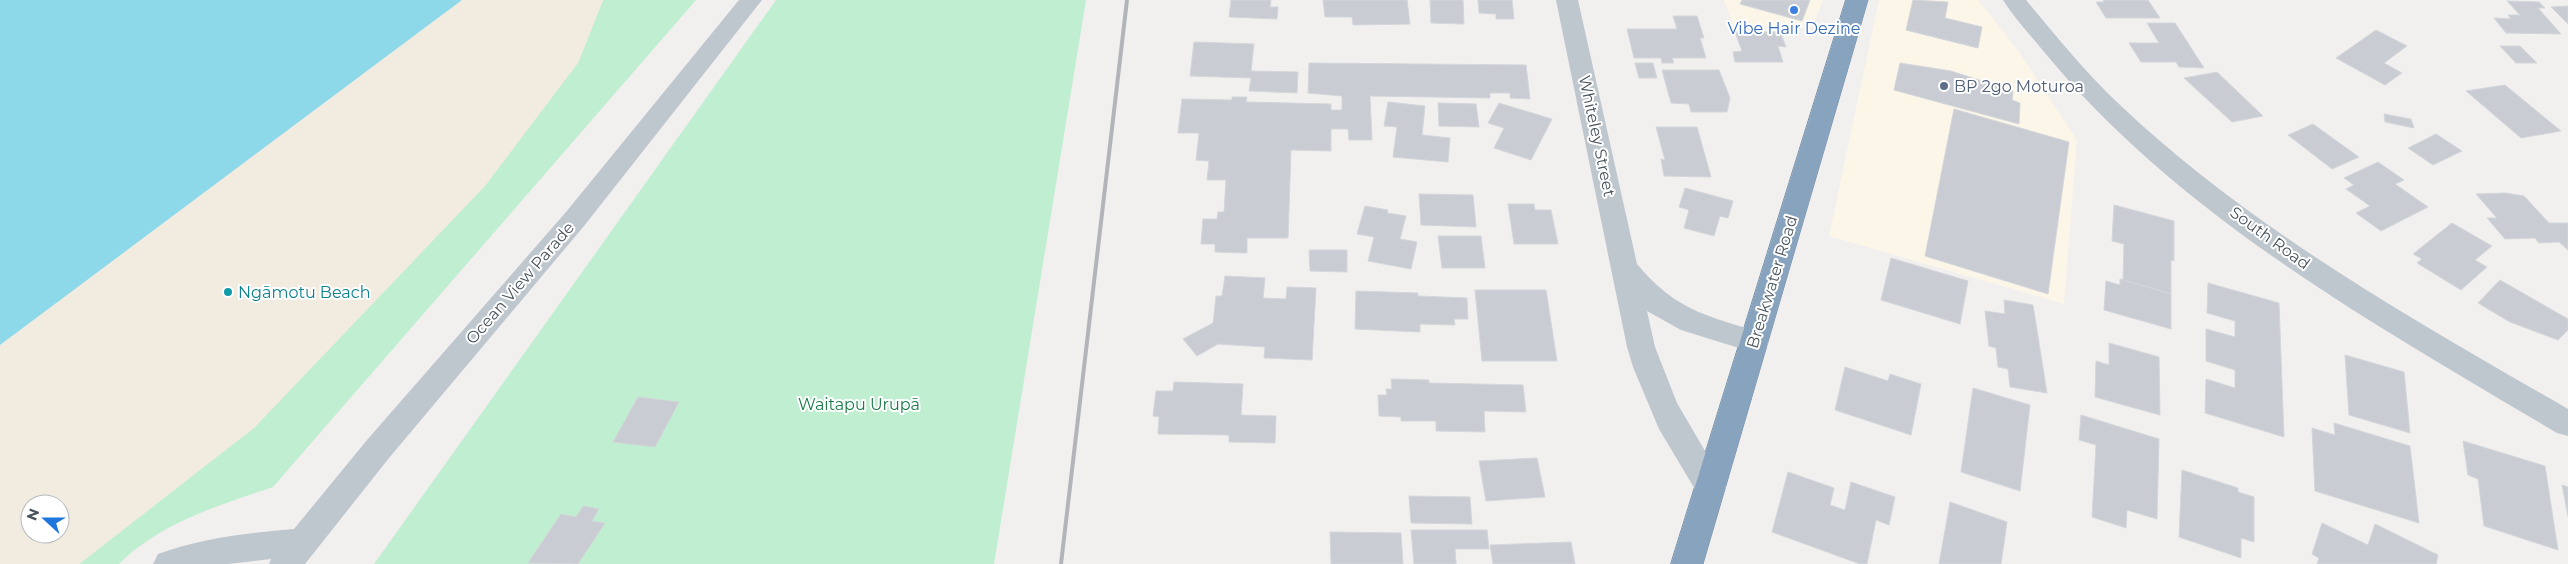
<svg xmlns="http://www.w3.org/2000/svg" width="2568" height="564" viewBox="0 0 2568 564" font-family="Montserrat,sans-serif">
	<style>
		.commercial { fill: #fcf6e9 }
		.green { fill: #bfeed0 }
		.sand { fill: #f2ece0; fill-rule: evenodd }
		.water { fill: #8dd9ea }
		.building { fill: #c9ccd2; stroke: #d3d6da }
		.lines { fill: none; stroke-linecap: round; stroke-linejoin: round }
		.highway-casing { stroke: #738ea8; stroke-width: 1 }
		.minor { fill: #bec7ce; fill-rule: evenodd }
		.highway { fill: #88a3bd; fill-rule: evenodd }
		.rail { stroke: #b1b5b9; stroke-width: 4 }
		.shop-dot { fill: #3f7fe0; stroke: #fff; stroke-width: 2 }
		.service-dot { fill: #5c6f8a; stroke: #fff; stroke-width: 2 }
		.culture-dot { fill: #0f9aa8; stroke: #fff; stroke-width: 2 }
		.labels { text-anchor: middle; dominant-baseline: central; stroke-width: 4; stroke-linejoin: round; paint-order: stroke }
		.shop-label { font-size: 16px; fill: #366cbe; stroke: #fff }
		.service-label { font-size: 16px; fill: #4e5e75; stroke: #fff; text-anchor: start }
		.street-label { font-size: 16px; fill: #48535c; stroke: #fff }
		.culture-label { font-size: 16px; fill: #0d838f; stroke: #fff; text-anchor: start }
		.park-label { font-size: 16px; fill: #197c48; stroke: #fff }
	</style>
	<rect width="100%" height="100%" fill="#f2efef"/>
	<g class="commercial">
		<polygon points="1724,0 1823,0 1812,28 1734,26"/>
		<polygon points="1879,0 1978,0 2019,52 2077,140 2064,304 1829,236"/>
	</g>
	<g class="green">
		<path d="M 603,0 L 696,0 L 273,487 C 219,505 160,523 119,564 L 79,564 L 255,427 L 578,63 Z"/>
		<polygon points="776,0 1086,0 994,564 374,564"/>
	</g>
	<path class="sand" d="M 462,0 L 603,0 L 578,63 L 485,186 L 255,427 L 79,564 L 0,564 L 0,345 ZM 30,504 L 60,504 L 60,534 L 30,534 Z"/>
	<polygon class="water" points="0,0 462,0 0,345"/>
	<g class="building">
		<polygon points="1231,0 1271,0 1270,7 1278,7 1277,19 1229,17"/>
		<polygon points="1323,0 1407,0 1410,24 1353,25 1352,17 1325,17"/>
		<polygon points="1430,0 1463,0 1464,24 1431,23"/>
		<polygon points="1478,0 1512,0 1514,19 1496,19 1496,14 1479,13"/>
		<polygon points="1742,0 1810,0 1802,21 1740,4"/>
		<polygon points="1913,0 1948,2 1945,18 1982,27 1978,48 1906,30"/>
		<polygon points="2103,0 2148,0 2160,18 2106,18 2096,2 2104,2"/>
		<polygon points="2507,1 2539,2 2545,8 2538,8 2561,34 2506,33 2494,18 2511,19 2508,15 2520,15"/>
		<polygon points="2568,6 2568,24 2551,7"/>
		<polygon points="1673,16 1697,16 1704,38 1700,38 1706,58 1672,58 1674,63 1662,63 1661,58 1634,58 1627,29 1677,29"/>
		<polygon points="2147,23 2175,23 2204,68 2179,67 2176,62 2141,62 2129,43 2159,43"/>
		<polygon points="2376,30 2407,46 2384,63 2402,73 2385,85 2336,58"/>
		<polygon points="1735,32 1780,32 1786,47 1778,46 1783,62 1735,62 1733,52 1742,51"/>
		<polygon points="1194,42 1254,44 1251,71 1298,72 1297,93 1249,91 1251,78 1190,76"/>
		<polygon points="2500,46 2520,46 2537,63 2516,63"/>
		<polygon points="1309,63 1526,65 1530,99 1510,98 1510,93 1490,93 1490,98 1370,96 1372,140 1349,140 1348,129 1331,129 1331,151 1291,150 1288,238 1247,238 1247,253 1215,252 1215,244 1201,244 1203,219 1217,219 1218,212 1224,212 1226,180 1207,180 1209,161 1196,160 1199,133 1178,133 1182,99 1232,100 1232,97 1247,97 1246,102 1331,104 1331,110 1342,110 1342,96 1308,93"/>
		<polygon points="1635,63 1653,63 1657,78 1639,78"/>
		<polygon points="1900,63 1951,71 2013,91 2012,100 2020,103 2019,124 1894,90"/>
		<polygon points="1662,70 1719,70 1730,98 1727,112 1691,112 1689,104 1671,103"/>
		<polygon points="2217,72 2263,116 2232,122 2184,78"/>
		<polygon points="2505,85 2561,131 2521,138 2466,91"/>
		<polygon points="1388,102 1425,106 1422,135 1450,138 1448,162 1393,157 1397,127 1384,126"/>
		<polygon points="1438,103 1476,104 1479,127 1439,126"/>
		<polygon points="1499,103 1552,119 1531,160 1494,148 1504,128 1488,123"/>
		<polygon points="1954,109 2069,142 2048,294 1925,256"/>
		<polygon points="2384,114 2411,119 2414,128 2385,122"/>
		<polygon points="2313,124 2359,157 2332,169 2288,135"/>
		<polygon points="1656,127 1697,127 1711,177 1664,176 1661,159 1665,160"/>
		<polygon points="2436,134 2462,151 2433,165 2408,148"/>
		<polygon points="2378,162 2404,180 2395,184 2428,207 2381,231 2356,213 2370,206 2346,189 2354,185 2344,178"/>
		<polygon points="1685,188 1733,201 1728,218 1720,216 1714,236 1684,228 1689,210 1679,207"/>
		<polygon points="2505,193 2524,196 2549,223 2568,223 2568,250 2559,242 2539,243 2535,238 2505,239 2487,218 2497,218 2476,194"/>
		<polygon points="1419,194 1473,195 1476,227 1421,225"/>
		<polygon points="1508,204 1534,204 1535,210 1551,210 1558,244 1514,244"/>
		<polygon points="2114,205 2174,221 2174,261 2171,260 2171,294 2123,280 2124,244 2112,241"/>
		<polygon points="1365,206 1388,210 1387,213 1406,216 1400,239 1417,242 1411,269 1368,261 1374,237 1357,234"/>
		<polygon points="2452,223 2492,246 2475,260 2487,267 2461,290 2417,263 2422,259 2413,254"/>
		<polygon points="1438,236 1481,236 1485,268 1442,268"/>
		<polygon points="1309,250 1347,250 1347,272 1310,271"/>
		<polygon points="1891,258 1968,281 1960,324 1881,300"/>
		<polygon points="1225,276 1265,278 1263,298 1286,299 1287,287 1316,288 1312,360 1264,358 1265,347 1218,344 1197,356 1183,339 1213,323 1216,296 1222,296"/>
		<polygon points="2120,279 2171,294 2171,329 2104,310 2106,281 2120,285"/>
		<polygon points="2500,280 2568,319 2568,330 2558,340 2510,322 2478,303"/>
		<polygon points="2208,283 2279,303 2284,437 2205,413 2206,379 2235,388 2235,370 2206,361 2206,329 2235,337 2235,321 2207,313"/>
		<polygon points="1475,290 1546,290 1557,361 1482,361"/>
		<polygon points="1356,291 1418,293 1418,296 1467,298 1468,319 1454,319 1455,325 1420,324 1420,332 1355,329"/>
		<polygon points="2004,300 2033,305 2047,393 2010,387 2008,369 1998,367 1996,348 1989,346 1985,311 2005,314"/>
		<polygon points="2109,343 2159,357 2160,415 2095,397 2096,361 2109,365"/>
		<polygon points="2345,355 2404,372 2410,433 2349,415"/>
		<polygon points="1845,367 1888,381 1890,374 1921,384 1911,435 1835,410"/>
		<polygon points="1391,379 1429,380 1429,383 1523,385 1526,412 1484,411 1485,432 1436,431 1436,421 1401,421 1401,417 1379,416 1378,395 1387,395 1386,389 1392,389"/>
		<polygon points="1174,382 1243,384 1241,415 1276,416 1275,443 1229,442 1229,435 1158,434 1159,417 1153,416 1156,391 1173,391"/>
		<polygon points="1973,388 2030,405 2020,491 1961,472"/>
		<polygon points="638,397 679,402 655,447 613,442"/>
		<polygon points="2081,415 2159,439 2157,519 2127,510 2126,528 2092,517 2096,445 2079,440"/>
		<polygon points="2334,423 2410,446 2419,523 2315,491 2312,428 2335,435"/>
		<polygon points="2463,441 2545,466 2558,550 2484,526 2478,479 2468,475"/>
		<polygon points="1537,458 1545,497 1486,501 1479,461"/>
		<polygon points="2182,470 2238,488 2238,492 2254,497 2254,542 2241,538 2241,558 2179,537"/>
		<polygon points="1788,472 1834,488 1830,505 1845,510 1851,482 1895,497 1889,525 1876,520 1867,564 1860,564 1772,532"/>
		<polygon points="2562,485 2568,487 2568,516"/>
		<polygon points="1409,496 1470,497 1472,524 1411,523"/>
		<polygon points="1950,502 2007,522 2001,564 1939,564"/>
		<polygon points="583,506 599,509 592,521 605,523 578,564 528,563 561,514 576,517"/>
		<polygon points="2322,523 2368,545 2375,524 2438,555 2436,564 2317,564 2319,558 2312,554"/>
		<polygon points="1411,530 1487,530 1489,549 1455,549 1456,564 1414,564"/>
		<polygon points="1330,532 1401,533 1403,564 1331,564"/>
		<polygon points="1571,542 1575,564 1493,564 1490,545"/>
	</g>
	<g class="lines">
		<defs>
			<polygon id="highway" points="1846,0 1868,0 1703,564 1671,564"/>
		</defs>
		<use href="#highway" class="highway-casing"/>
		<g class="minor">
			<path d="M 739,0 L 762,0 L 584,226 L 389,458 L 305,564 L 269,564 L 271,559 L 228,564 L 153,564 L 158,554 C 202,538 248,533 294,529 L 367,440 L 566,212 Z"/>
			<path d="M 1556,0 L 1578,0 L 1637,264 C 1677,312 1709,316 1765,334 L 1769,342 L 1765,350 L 1755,353 L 1681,330 L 1647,311 L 1655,347 L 1677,403 L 1726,487 L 1721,496 L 1710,500 L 1699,496 L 1659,429 L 1633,367 L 1627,347 Z"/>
			<path d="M 2003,0 L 2026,0 C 2056,36 2085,72 2119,104 C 2251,229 2412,319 2568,409 L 2568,436 L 2557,433 C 2376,325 2181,218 2045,53 C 2031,36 2015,19 2003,0 Z"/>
		</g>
		<use href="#highway" class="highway"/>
		<polyline class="rail" points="1061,564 1127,0"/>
	</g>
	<circle class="shop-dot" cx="1794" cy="10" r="5"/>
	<circle class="service-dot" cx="1944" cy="86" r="5"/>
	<circle class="culture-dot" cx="228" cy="292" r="5"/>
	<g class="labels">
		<g class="shop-label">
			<text x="1794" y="28">Vibe Hair Dezine</text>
		</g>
		<g class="service-label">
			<text x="1954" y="86">BP 2go Moturoa</text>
		</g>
		<g class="street-label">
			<text transform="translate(1597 136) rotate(78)">Whiteley Street</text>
			<text transform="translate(2270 238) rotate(36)">South Road</text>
			<text transform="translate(1772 282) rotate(-73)">Breakwater Road</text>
			<text transform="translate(520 283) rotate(-49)">Ocean View Parade</text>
		</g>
		<g class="culture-label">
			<text x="238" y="292">Ngāmotu Beach</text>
		</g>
		<g class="park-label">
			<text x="859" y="404">Waitapu Urupā</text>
		</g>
	</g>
	<g transform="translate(45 519) rotate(291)"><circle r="24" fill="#ffffff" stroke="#b6babe"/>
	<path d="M0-4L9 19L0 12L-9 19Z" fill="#1e77dd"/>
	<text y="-8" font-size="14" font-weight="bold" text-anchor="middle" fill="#48535c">N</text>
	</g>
</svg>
